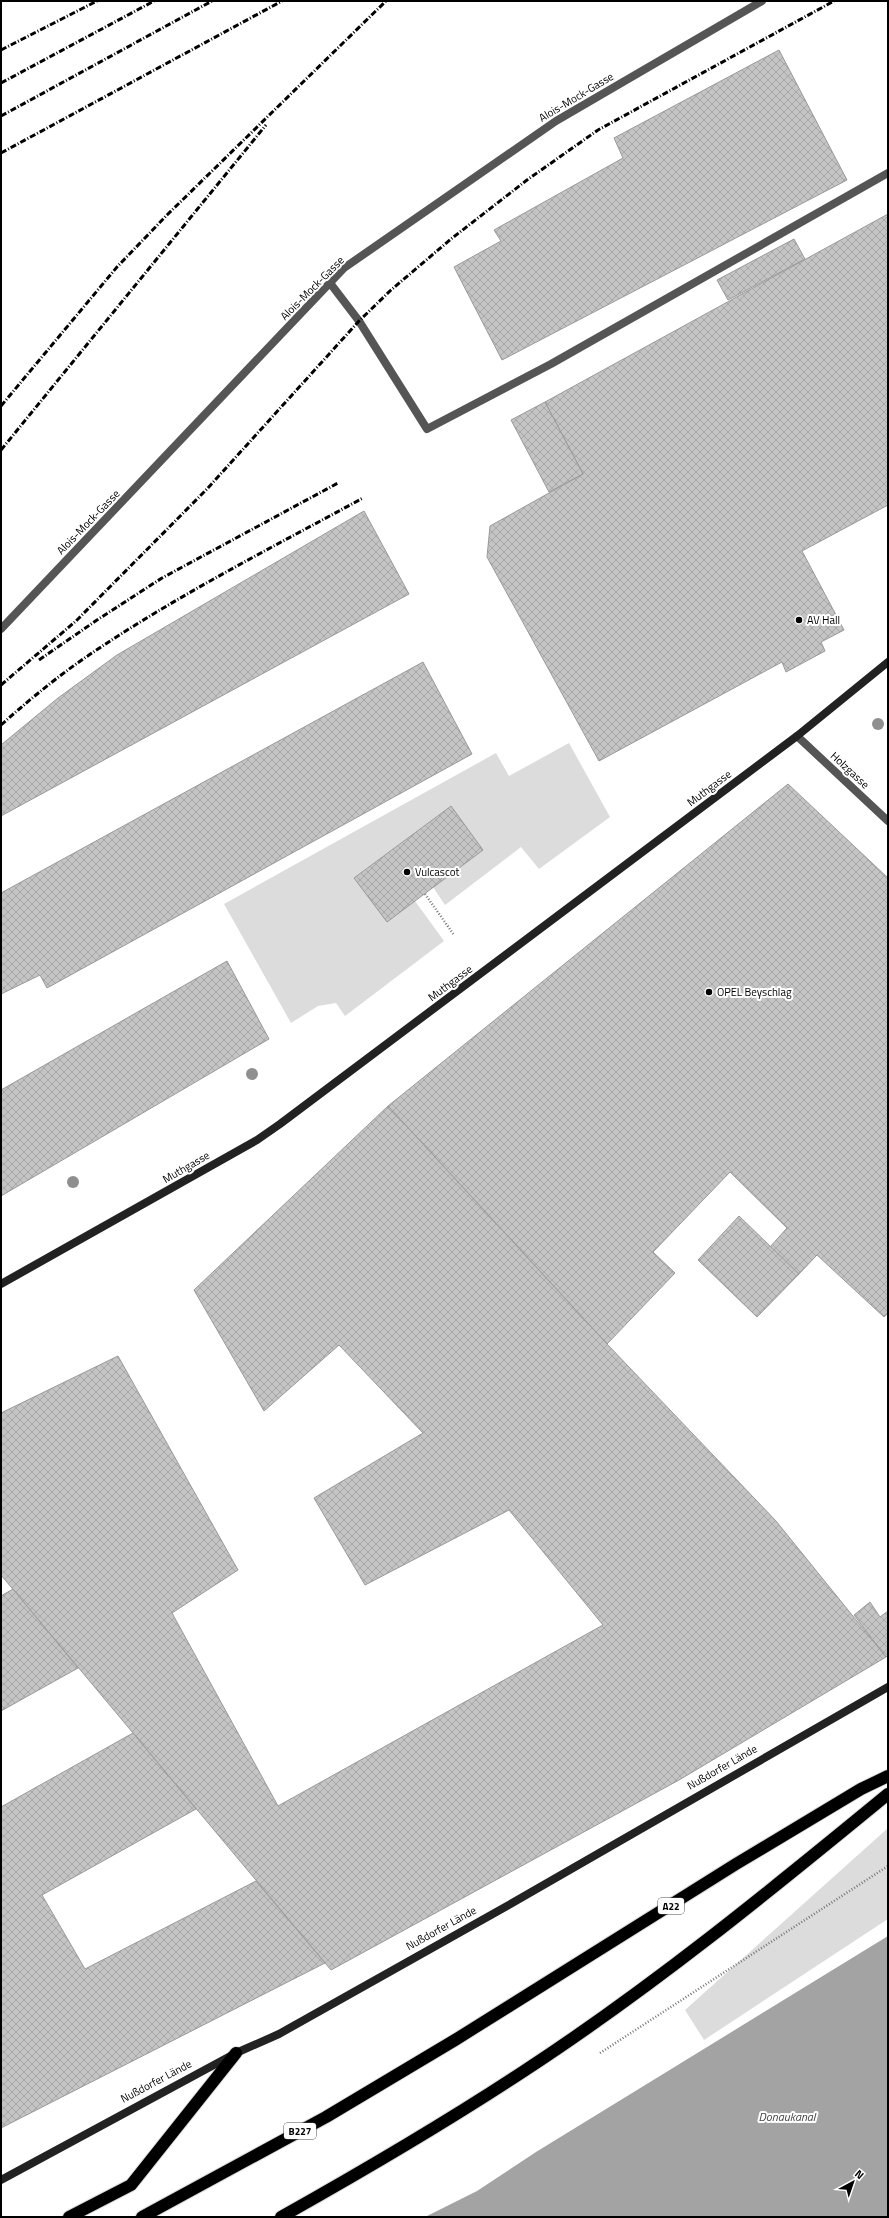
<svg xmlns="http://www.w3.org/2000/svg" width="889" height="2218" viewBox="0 0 889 2218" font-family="'Titillium Web',sans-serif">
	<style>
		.green { fill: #dcdcdc }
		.water { fill: #a3a3a3 }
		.building { fill: url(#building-cross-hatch); stroke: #999 }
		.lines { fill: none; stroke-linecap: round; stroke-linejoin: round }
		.highway-casing { stroke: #dbdbdb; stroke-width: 14 }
		.path { stroke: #777; stroke-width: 2.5; stroke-dasharray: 1 2; stroke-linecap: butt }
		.lane { stroke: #555; stroke-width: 8 }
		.street { stroke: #555; stroke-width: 8 }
		.secondary { stroke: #222; stroke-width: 8 }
		.highway { stroke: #000; stroke-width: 12 }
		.rail { stroke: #000; stroke-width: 3; stroke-dasharray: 6 2 1 2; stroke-linecap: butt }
		.tree { fill: #8f8f8f }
		.poi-dot { fill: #000; stroke: #fff; stroke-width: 1.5 }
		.labels { text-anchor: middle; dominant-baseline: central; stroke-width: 4; stroke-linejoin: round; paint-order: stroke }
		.shield { fill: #fff; stroke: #4c4c4c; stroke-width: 1 }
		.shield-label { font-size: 10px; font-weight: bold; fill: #000 }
		.street-label { font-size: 11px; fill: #000; stroke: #fff }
		.poi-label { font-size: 11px; fill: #000; stroke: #fff; text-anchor: start }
		.water-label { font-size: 12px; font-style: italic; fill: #444; stroke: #fff }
	</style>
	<defs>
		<pattern id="building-cross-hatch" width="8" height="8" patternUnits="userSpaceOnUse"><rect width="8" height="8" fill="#c4c4c4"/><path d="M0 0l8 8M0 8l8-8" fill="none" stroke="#a7a7a7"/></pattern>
	</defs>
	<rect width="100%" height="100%" fill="#fff"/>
	<g class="green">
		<polygon points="569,743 610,817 539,869 521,847 445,905 433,887 483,850 450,806 354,878 415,901 444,941 345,1016 336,1003 318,1006 291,1023 224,904 496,753 509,776"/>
		<polygon points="888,1828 888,1919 704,2040 685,2010"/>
	</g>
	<polygon class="water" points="888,1936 888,2217 425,2217 477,2191 536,2152"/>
	<g class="building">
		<polygon points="779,50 847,180 502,360 454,267 501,241 494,230 623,158 614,138"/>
		<polygon points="888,214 888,505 802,551 844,630 821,642 825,651 786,672 782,662 599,761 487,557 490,526 583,474 545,402"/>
		<polygon points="794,239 805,259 728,300 717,280"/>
		<polygon points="545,402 583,474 549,492 511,420"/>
		<polygon points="364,511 409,594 1,816 1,745 58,698 117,655"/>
		<polygon points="423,662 472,754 47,988 40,975 1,994 1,893"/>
		<polygon points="788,784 888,878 888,1313 884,1317 817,1255 799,1274 770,1247 787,1228 730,1172 653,1252 675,1273 607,1344 388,1106"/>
		<polygon points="451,806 483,850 387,922 354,878"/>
		<polygon points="227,961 269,1039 1,1196 1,1090"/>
		<polygon points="388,1106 607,1344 776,1521 886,1657 679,1780 331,1970 1,1575 1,1413 118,1356 238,1570 172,1613 278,1806 603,1625 509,1510 365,1585 314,1498 423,1433 339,1345 264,1411 194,1290"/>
		<polygon points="739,1216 799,1274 757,1317 698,1260"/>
		<polygon points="13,1589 78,1668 1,1711 1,1596"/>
		<polygon points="870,1602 880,1617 888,1611 888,1655 886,1657 854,1615"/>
		<polygon points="133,1733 196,1809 42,1895 85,1969 256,1881 325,1963 1,2128 1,1807"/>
	</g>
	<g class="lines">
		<defs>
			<g id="highway">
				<polyline points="69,2217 131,2185 236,2053"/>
				<polyline points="142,2217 326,2117 455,2040 736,1864 861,1789 888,1776"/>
				<path d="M 281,2217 C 363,2171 445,2123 524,2071 C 651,1988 770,1891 888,1794"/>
			</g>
		</defs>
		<use href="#highway" class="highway-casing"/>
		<g class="path">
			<polyline points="425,894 454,935"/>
			<polyline points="600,2053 888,1866"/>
		</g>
		<polyline class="lane" points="330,283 359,321 427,429 551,364 888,173"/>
		<g class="street">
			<polyline points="1,629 344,268 556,121 762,1"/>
			<polyline points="797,736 888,821"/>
		</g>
		<g class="secondary">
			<polyline points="1,1284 257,1140 280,1124 797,736 888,662"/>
			<polyline points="1,2180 236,2053 279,2034 507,1906 888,1687"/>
		</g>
		<use href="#highway" class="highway"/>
		<g class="rail">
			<polyline points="1,50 97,1"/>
			<polyline points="1,83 154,1"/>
			<polyline points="1,116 212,1"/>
			<polyline points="1,153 282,1"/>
			<polyline points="1,406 117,267 167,215 386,1"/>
			<polyline points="1,450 266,125"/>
			<polyline points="39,660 97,620 162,578 338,483"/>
			<polyline points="1,685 76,621 207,489 359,321 391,290 451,239 527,180 598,130 834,1"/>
			<path d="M 1,725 C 29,700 58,676 89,655 C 176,596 271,548 363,498"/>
		</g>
	</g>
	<g class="tree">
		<circle cx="878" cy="724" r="6"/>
		<circle cx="252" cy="1074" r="6"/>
		<circle cx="73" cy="1182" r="6"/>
	</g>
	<g class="poi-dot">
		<circle cx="799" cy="620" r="4"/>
		<circle cx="407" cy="872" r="4"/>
		<circle cx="709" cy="992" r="4"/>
	</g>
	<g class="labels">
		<g class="shield">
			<rect x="658" y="1898" width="26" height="16" rx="3"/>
			<rect x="284" y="2123" width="32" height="16" rx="3"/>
		</g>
		<g class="shield-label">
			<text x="671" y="1906">A22</text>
			<text x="300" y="2131">B227</text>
		</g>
		<g class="street-label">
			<text transform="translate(576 97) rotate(-31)">Alois-Mock-Gasse</text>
			<text transform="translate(312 288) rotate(-45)">Alois-Mock-Gasse</text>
			<text transform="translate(88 522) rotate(-46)">Alois-Mock-Gasse</text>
			<text transform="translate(850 770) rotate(43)">Holzgasse</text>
			<text transform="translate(709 788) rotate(-37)">Muthgasse</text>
			<text transform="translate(450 983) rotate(-37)">Muthgasse</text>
			<text transform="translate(186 1167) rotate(-30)">Muthgasse</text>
			<text transform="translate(722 1767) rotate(-30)">Nußdorfer Lände</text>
			<text transform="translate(441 1928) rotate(-29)">Nußdorfer Lände</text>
			<text transform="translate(156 2081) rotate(-28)">Nußdorfer Lände</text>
		</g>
		<g class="poi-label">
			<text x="807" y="620">AV Hall</text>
			<text x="415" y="872">Vulcascot</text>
			<text x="717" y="992">OPEL Beyschlag</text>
		</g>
		<g class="water-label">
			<text x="787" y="2116">Donaukanal</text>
		</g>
	</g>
	<rect width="889" height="2218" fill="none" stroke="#000000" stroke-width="4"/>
	<g transform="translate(853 2182) rotate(40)" stroke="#ffffff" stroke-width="3" paint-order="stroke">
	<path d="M0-3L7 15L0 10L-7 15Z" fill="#000000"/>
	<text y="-6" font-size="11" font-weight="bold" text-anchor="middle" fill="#000000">N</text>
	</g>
</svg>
